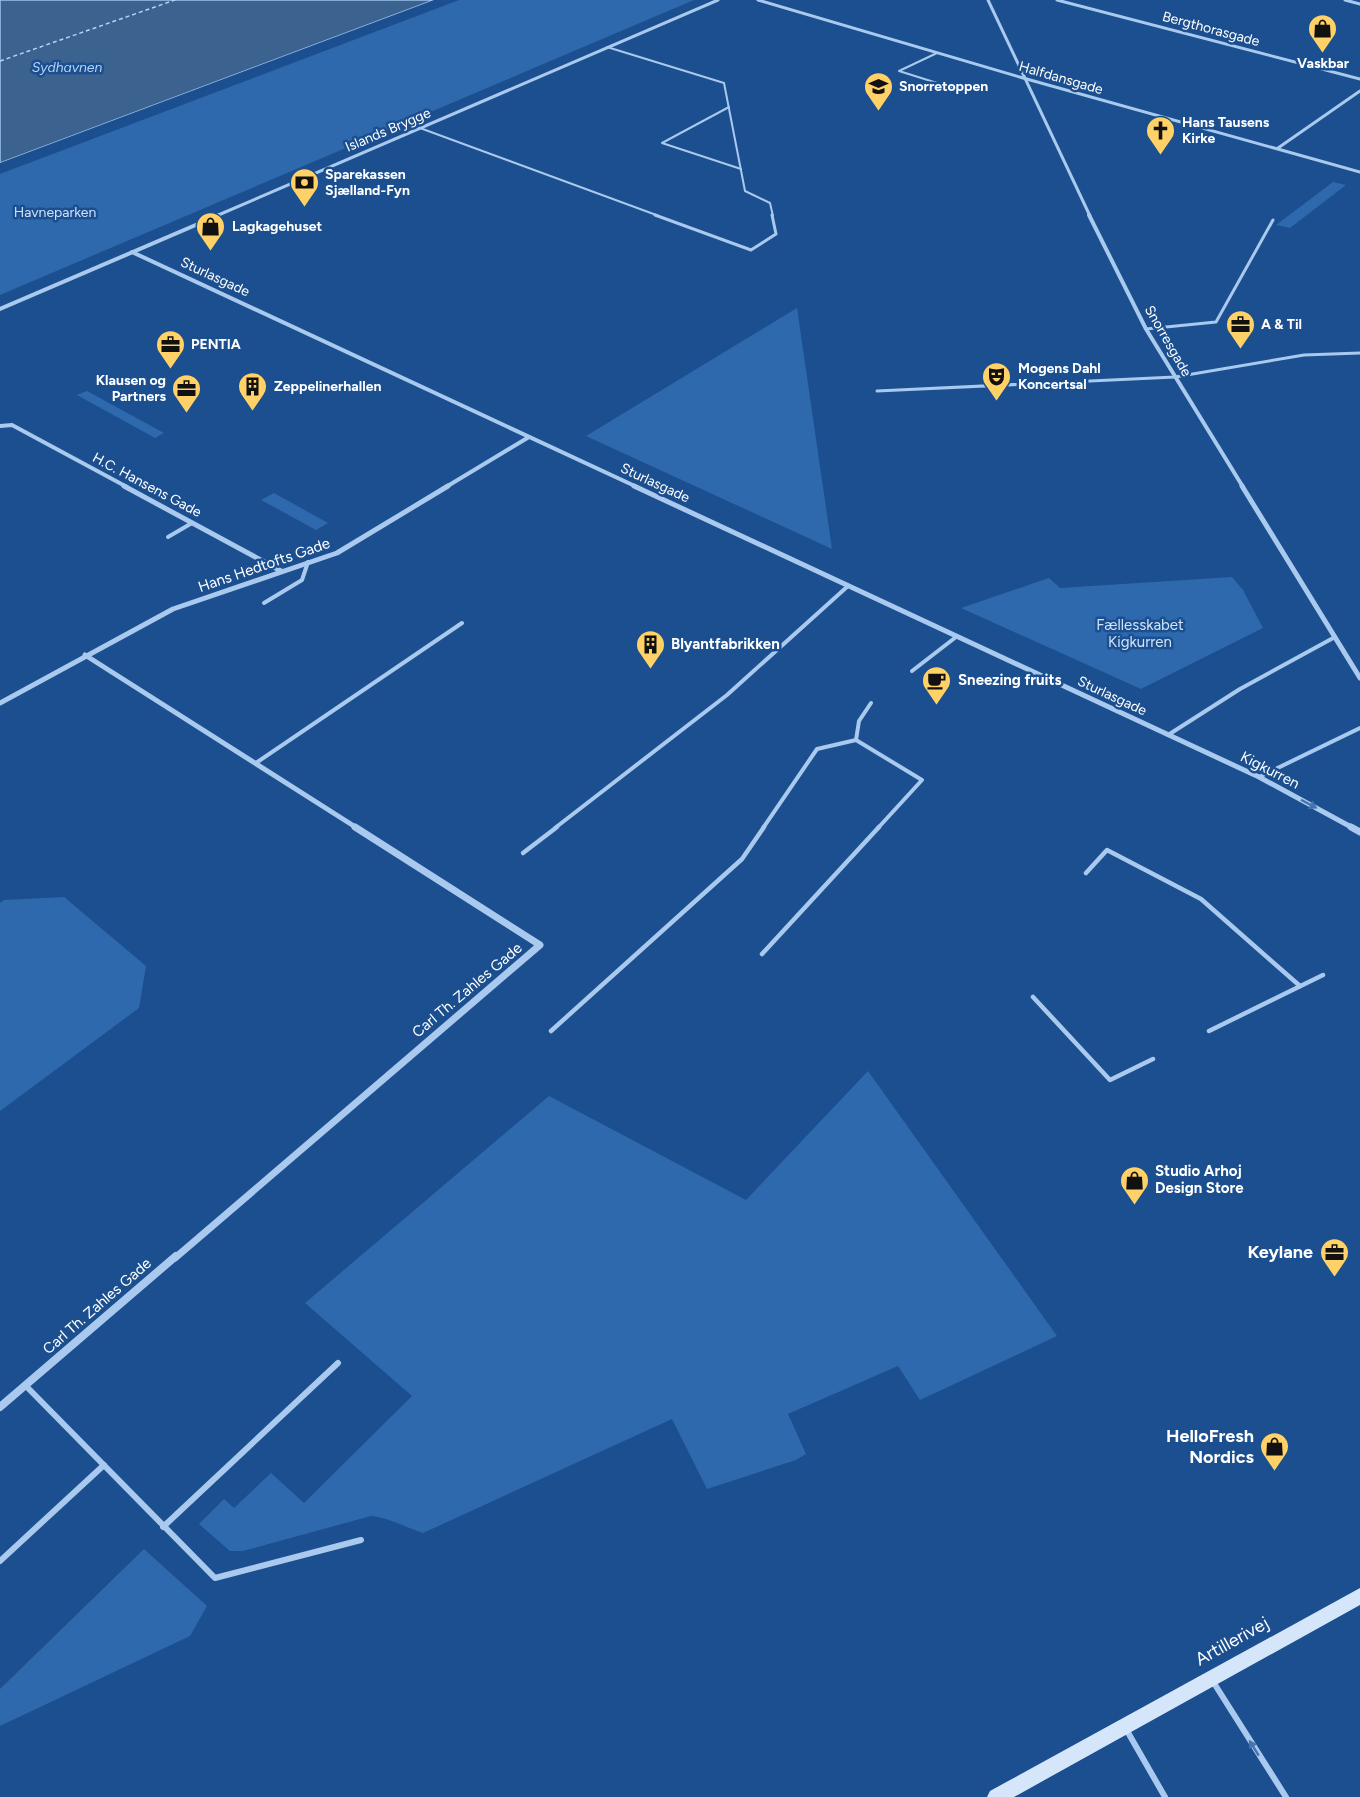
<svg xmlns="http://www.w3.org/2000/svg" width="1360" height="1797" viewBox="0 0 1360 1797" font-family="Figtree,sans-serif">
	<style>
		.green { fill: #2e69ad }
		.water { fill: #3c6290; stroke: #9cc4f0; stroke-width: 1.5 }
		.pier { fill: #1b4f8f }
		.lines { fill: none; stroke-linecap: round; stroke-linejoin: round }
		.ferry { stroke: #b5d3f5; stroke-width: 1.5; stroke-dasharray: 4 3; stroke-linecap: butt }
		.lane-far4 { stroke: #a9c9ee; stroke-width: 2 }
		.lane-far3 { stroke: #a9c9ee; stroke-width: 3 }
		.lane-far2 { stroke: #a9c9ee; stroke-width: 4 }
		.lane-far1 { stroke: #a9c9ee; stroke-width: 4.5 }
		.lane { stroke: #a9c9ee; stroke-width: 6 }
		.street-far4 { stroke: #a9c9ee; stroke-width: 3 }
		.street-far3 { stroke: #a9c9ee; stroke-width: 4 }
		.street-far2 { stroke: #a9c9ee; stroke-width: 5 }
		.street-far1 { stroke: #a9c9ee; stroke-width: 7 }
		.street { stroke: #a9c9ee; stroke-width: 8 }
		.secondary { fill: #d6e6fa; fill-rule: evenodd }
		.oneway { fill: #4674ac }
		.labels { text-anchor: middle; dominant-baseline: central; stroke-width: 5; stroke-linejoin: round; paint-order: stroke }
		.far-street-label { font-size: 14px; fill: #fff; stroke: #1b4f8f }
		.far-poi-label { font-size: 14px; font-weight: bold; fill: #fff; stroke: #1b4f8f; text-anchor: start }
		.far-water-label { font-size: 14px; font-style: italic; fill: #b5d3f5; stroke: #1b4f8f }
		.far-park-label { font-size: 14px; fill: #cfe3fa; stroke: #1b4f8f }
		.street-label { font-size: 15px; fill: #fff; stroke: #1b4f8f }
		.park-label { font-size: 15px; fill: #cfe3fa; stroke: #1b4f8f }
		.poi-label { font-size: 15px; font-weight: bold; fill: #fff; stroke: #1b4f8f; text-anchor: start }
		.near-poi-label { font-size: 18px; font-weight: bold; fill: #fff; stroke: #1b4f8f; text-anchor: end }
		.near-street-label { font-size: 18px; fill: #fff; stroke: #1b4f8f }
	</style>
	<rect width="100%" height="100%" fill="#1b4f8f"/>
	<g class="green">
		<polygon points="459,0 694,0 0,295 0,174"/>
		<polygon points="1333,182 1346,185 1290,228 1276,225"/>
		<polygon points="797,308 832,549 586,436"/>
		<polygon points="87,391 164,433 155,438 77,395"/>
		<polygon points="274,493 328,523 316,530 261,500"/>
		<polygon points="1232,577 1243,590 1263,628 1141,689 961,608 1049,578 1060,588"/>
		<polygon points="64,897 146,966 139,1008 0,1111 0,903 4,900"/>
		<path d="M 868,1071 L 1057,1336 L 920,1400 L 898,1366 L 788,1414 L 806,1454 L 796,1460 L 707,1489 L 672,1419 L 423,1533 C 407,1528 387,1517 371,1516 L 243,1551 L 230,1551 L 199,1524 L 224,1499 L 234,1508 L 271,1473 L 304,1503 L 412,1396 L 305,1303 L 549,1096 L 746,1200 Z"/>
		<polygon points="144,1549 207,1606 190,1636 0,1726 0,1689"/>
	</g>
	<polygon class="water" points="0,0 434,0 0,163"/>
	<polygon class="pier" points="434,0 437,0 435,3 0,166 0,163"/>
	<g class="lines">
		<polyline class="ferry" points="0,61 175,0"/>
		<g class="lane-far4">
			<polyline points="607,47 724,83 745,191 770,203 773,216"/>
			<polyline points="937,53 899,71 953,88"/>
			<polyline points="729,107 662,143 741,169"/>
			<polyline points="420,128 659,216"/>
		</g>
		<g class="lane-far3">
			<polyline points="655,215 751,250 776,234 772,215"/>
			<polyline points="1146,329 1216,322 1273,220"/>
			<polyline points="877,391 1175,377 1304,355 1360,353"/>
		</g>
		<g class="lane-far2">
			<polyline points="168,537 192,523"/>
			<polyline points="264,603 302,580 308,562"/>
			<polyline points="912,671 956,637"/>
			<polyline points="871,703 859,721 856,740 922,780 878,828"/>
			<polyline points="1168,735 1240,689 1335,637"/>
			<polyline points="256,763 462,623"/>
			<polyline points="1259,777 1360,728"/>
			<polyline points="555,828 727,695 848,586"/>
			<polyline points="763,828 817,749 856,740"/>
		</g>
		<g class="lane-far1">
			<polyline points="523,853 557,827"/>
			<polyline points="1086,873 1107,850 1201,899 1300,986"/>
			<polyline points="762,954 879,827"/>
			<polyline points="1033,997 1110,1080 1153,1059"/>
			<polyline points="551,1031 742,859 764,827"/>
			<polyline points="1209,1031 1323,975"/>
		</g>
		<g class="lane">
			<polyline points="25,1385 215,1578 361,1540"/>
			<polyline points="163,1527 338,1363"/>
			<polyline points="0,1561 104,1465"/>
			<polyline points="1212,1680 1286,1797"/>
			<polyline points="1126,1729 1165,1797"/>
		</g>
		<g class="street-far4">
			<polyline points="758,0 1023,78 1360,172"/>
			<polyline points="988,0 1090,216"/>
			<polyline points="1057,0 1360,79"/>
			<polyline points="1345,0 1360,4"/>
			<polyline points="1278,148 1360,91"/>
			<polyline points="216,216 718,0"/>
		</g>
		<g class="street-far3">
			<polyline points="1089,215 1146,329 1243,487"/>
			<polyline points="132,252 637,487"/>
			<polyline points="0,309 219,215"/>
			<polyline points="0,426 12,425 127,487"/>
			<polyline points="446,487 529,437"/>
		</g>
		<g class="street-far2">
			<polyline points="124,486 281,571"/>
			<polyline points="634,486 1259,777 1353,828"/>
			<polyline points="1242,486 1360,678"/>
			<polyline points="85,655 357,828"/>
			<polyline points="0,703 173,609 337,553 448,486"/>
		</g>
		<g class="street-far1">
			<polyline points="1351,827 1360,832"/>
			<polyline points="175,1258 540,945 355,827"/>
		</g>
		<polyline class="street" points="0,1407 176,1256"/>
		<polygon class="secondary" points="1360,1588 1360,1605 1014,1797 987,1797 990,1791"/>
	</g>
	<defs><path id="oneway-solid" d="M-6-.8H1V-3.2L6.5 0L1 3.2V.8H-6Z" transform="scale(1.5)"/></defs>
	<g class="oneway">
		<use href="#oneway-solid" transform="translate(1309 804) rotate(28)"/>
		<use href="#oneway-solid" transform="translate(1254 1748) rotate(-122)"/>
	</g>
	<defs>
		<symbol id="shop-pin" viewBox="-11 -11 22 30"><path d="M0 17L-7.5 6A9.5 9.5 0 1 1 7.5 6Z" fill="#ffd166" stroke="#1b4f8f"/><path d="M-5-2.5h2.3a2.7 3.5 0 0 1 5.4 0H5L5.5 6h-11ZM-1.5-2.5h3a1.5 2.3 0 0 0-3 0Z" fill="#111"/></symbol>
		<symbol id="school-pin" viewBox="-11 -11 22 30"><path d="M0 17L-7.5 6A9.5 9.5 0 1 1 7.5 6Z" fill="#ffd166" stroke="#1b4f8f"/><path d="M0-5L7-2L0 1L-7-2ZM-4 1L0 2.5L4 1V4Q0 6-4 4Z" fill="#111"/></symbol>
		<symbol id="church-pin" viewBox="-11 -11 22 30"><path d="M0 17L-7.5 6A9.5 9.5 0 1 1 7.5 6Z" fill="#ffd166" stroke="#1b4f8f"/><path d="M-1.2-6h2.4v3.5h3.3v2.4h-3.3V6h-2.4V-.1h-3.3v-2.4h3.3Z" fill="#111"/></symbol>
		<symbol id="bank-pin" viewBox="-11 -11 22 30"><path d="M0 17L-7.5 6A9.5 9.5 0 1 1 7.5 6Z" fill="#ffd166" stroke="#1b4f8f"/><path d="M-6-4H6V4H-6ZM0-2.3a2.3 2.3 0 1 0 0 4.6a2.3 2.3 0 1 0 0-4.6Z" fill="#111"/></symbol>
		<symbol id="office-pin" viewBox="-11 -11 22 30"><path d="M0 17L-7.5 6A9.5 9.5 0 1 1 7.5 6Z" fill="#ffd166" stroke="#1b4f8f"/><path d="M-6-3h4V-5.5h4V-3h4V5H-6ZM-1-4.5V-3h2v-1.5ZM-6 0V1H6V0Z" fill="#111"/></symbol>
		<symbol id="theatre-pin" viewBox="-11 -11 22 30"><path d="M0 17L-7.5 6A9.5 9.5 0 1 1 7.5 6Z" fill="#ffd166" stroke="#1b4f8f"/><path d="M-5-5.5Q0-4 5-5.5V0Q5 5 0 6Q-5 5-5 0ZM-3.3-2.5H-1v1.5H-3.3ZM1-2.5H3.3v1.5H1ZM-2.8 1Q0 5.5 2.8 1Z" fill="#111"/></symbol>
		<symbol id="building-pin" viewBox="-11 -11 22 30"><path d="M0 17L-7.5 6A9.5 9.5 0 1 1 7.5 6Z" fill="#ffd166" stroke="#1b4f8f"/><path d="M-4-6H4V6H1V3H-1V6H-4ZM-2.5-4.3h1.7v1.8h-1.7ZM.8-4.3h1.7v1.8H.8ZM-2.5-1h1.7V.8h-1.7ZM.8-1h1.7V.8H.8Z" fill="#111"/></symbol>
		<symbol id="cafe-pin" viewBox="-11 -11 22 30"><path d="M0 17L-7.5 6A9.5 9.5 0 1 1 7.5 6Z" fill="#ffd166" stroke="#1b4f8f"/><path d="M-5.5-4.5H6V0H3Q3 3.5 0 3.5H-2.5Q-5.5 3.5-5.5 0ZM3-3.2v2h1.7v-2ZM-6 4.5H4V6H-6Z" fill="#111"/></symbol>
	</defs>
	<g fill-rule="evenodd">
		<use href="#shop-pin" x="1306" y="12" width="33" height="45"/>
		<use href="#school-pin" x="862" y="70" width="33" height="45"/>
		<use href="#church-pin" x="1144" y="114" width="33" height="45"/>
		<use href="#bank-pin" x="288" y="166" width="33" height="45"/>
		<use href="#shop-pin" x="194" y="210" width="33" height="45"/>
		<use href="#office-pin" x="1224" y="308" width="33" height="45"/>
		<use href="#office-pin" x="154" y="328" width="33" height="45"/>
		<use href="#theatre-pin" x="980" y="360" width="33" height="45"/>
		<use href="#building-pin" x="236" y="370" width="33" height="45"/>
		<use href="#office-pin" x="170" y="372" width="33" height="45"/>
		<use href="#building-pin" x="634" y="628" width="33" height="45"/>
		<use href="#cafe-pin" x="920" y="664" width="33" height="45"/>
		<use href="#shop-pin" x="1118" y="1164" width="33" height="45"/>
		<use href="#office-pin" x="1318" y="1236" width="33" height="45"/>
		<use href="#shop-pin" x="1258" y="1430" width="33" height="45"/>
	</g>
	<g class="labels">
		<g class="far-street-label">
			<text transform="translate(1211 29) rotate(15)">Bergthorasgade</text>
			<text transform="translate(1061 78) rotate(16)">Halfdansgade</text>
			<text transform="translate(388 130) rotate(-23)">Islands Brygge</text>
			<text transform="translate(215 277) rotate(25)">Sturlasgade</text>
			<text transform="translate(1168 341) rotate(60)">Snorresgade</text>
			<text transform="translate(655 483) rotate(25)">Sturlasgade</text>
			<text transform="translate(147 485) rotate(28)">H.C. Hansens Gade</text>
			<text transform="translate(1112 696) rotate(25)">Sturlasgade</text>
		</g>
		<g class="far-poi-label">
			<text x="1323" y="63" text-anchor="middle">Vaskbar</text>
			<text x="899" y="86">Snorretoppen</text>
			<text x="1182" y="122">Hans Tausens<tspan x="1182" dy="16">Kirke</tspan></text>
			<text x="325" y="174">Sparekassen<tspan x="325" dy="16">Sjælland-Fyn</tspan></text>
			<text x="232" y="226">Lagkagehuset</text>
			<text x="1261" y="324">A &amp; Til</text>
			<text x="191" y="344">PENTIA</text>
			<text x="1018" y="368">Mogens Dahl<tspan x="1018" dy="16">Koncertsal</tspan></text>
			<text x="166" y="380" text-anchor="end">Klausen og<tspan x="166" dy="16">Partners</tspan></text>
			<text x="274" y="386">Zeppelinerhallen</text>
		</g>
		<g class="far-water-label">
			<text x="67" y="67">Sydhavnen</text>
		</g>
		<g class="far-park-label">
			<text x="55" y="212">Havneparken</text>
		</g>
		<g class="street-label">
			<text transform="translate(264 565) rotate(-19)">Hans Hedtofts Gade</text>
			<text transform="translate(1270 770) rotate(27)">Kigkurren</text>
			<text transform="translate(467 990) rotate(-40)">Carl Th. Zahles Gade</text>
			<text transform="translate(97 1306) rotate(-41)">Carl Th. Zahles Gade</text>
		</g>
		<g class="park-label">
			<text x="1140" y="625">Fællesskabet<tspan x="1140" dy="17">Kigkurren</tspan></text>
		</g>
		<g class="poi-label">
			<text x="671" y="644">Blyantfabrikken</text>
			<text x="958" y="680">Sneezing fruits</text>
			<text x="1155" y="1171">Studio Arhoj<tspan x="1155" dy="17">Design Store</tspan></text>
		</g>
		<g class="near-poi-label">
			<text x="1313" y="1252">Keylane</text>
			<text x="1254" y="1436">HelloFresh<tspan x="1254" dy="21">Nordics</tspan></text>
		</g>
		<g class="near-street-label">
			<text transform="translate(1232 1641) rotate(-29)">Artillerivej</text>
		</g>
	</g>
</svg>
